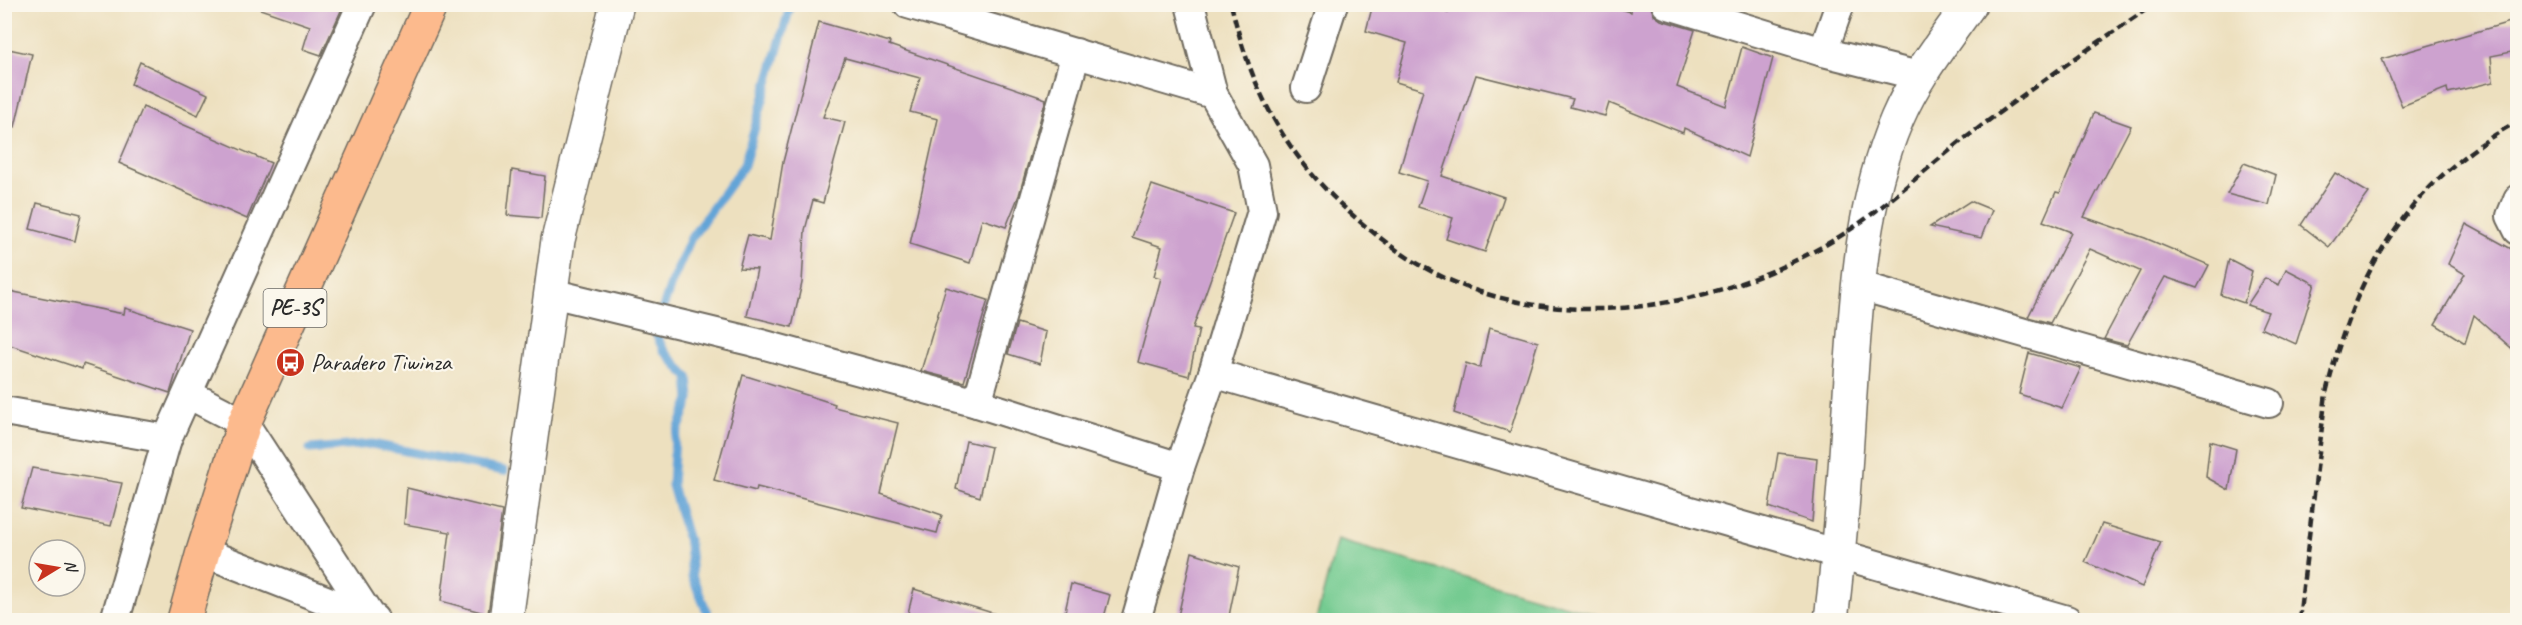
<svg xmlns="http://www.w3.org/2000/svg" width="2522" height="625" viewBox="0 0 2522 625" font-family="Caveat,sans-serif">
	<style>
		.green { fill: #75cb91; stroke: #507b5e; stroke-width: 1.5 }
		.lines { fill: none; stroke-linecap: round; stroke-linejoin: round }
		.stream { stroke: #64a4d7; stroke-width: 9 }
		.building { fill: #cda2cf }
		.minor-casing { stroke: #6f6a5f; stroke-width: 32 }
		.tertiary-casing { stroke: #6f6a5f; stroke-width: 36 }
		.trunk-casing { stroke: #6f6a5f; stroke-width: 36 }
		.minor { stroke: #fff; stroke-width: 28 }
		.tertiary { stroke: #fff; stroke-width: 33 }
		.trunk { stroke: #fcba8d; stroke-width: 33 }
		.rail { stroke: #2b2b2b; stroke-width: 4.5; stroke-dasharray: 9 4.5; stroke-linecap: butt }
		.labels { text-anchor: middle; dominant-baseline: central; stroke-width: 4.5; stroke-linejoin: round; paint-order: stroke }
		.shield { fill: #fbf7ec; stroke: #696865; stroke-width: 1.5 }
		.shield-label { font-size: 22px; font-weight: bold; fill: #2b2b2b }
		.poi-label { font-size: 24px; fill: #2b2b2b; stroke: #fbf7ec; text-anchor: start }
	</style>
	<rect width="100%" height="100%" fill="#fbf7ec"/>
	<filter id="ink" filterUnits="userSpaceOnUse"><feTurbulence type="fractalNoise" baseFrequency=".0167" numOctaves="2"/><feDisplacementMap in="SourceGraphic" scale="12" xChannelSelector="R" yChannelSelector="G"/><feConvolveMatrix kernelMatrix="1 2 1 2 8 2 1 2 1" color-interpolation-filters="sRGB"/></filter>
	<filter id="wash" filterUnits="userSpaceOnUse"><feTurbulence type="fractalNoise" baseFrequency=".008" numOctaves="4" result="noise"/><feDisplacementMap in="SourceGraphic" scale="24" xChannelSelector="R" yChannelSelector="G"/><feGaussianBlur stdDeviation="1.35" result="paint"/><feColorMatrix in="noise" values="0 0 0 0 0 0 0 0 0 0 0 0 0 0 0 0 0 1.4 0 .05"/><feComposite in="paint" operator="in"/></filter>
	<g filter="url(#wash)">
		<rect width="100%" height="100%" fill="#ede0bf"/>
		<polygon class="green" points="1337,540 1615,620 1316,620"/>
		<g class="lines">
			<g class="stream">
				<polyline points="310,449 372,444 504,471"/>
				<polyline points="705,620 707,612 692,576 689,544 672,485 675,438 690,399 688,377 664,351 655,332 671,284 691,238 744,165 791,4"/>
			</g>
		</g>
		<g id="blocks">
			<g class="building">
				<polygon points="260,4 344,4 321,55 303,49 310,26 260,9"/>
				<polygon points="1373,4 1417,4 1448,13 1450,4 1603,4 1631,12 1632,4 1650,4 1654,15 1661,20 1695,30 1677,87 1726,106 1742,47 1773,58 1747,157 1684,128 1683,133 1609,103 1605,116 1570,107 1573,99 1476,75 1442,176 1504,197 1485,252 1446,239 1453,218 1418,207 1427,181 1399,172 1423,90 1396,82 1407,43 1366,31"/>
				<polygon points="2517,20 2517,51 2491,56 2493,82 2448,93 2447,88 2402,106 2382,59"/>
				<polygon points="819,22 890,42 889,45 1046,99 1019,195 1006,227 982,219 970,263 910,244 938,119 910,112 920,78 845,58 823,117 845,122 823,203 813,200 805,230 802,283 792,327 747,316 757,269 739,268 748,235 770,240 783,162"/>
				<polygon points="4,48 32,54 15,127 4,125"/>
				<polygon points="140,62 208,94 198,115 131,84"/>
				<polygon points="143,107 271,163 247,219 119,163"/>
				<polygon points="2094,113 2131,126 2084,217 2145,238 2209,265 2197,288 2165,277 2127,345 2104,339 2140,271 2090,249 2050,323 2028,317 2071,232 2043,221 2056,192 2060,193"/>
				<polygon points="2244,163 2276,175 2269,205 2227,194"/>
				<polygon points="512,170 545,176 541,218 507,215"/>
				<polygon points="2335,173 2369,193 2329,247 2301,225"/>
				<polygon points="1152,185 1234,213 1193,328 1199,329 1189,376 1138,362 1161,278 1154,276 1162,247 1132,237"/>
				<polygon points="1970,201 1992,210 1981,238 1930,227"/>
				<polygon points="37,203 81,214 75,241 30,229"/>
				<polygon points="2466,224 2517,252 2517,353 2474,315 2465,343 2435,324 2465,274 2448,264"/>
				<polygon points="2229,259 2252,271 2244,303 2221,295"/>
				<polygon points="2286,269 2315,284 2296,344 2261,328 2268,312 2247,305 2265,278 2279,285"/>
				<polygon points="946,287 988,300 964,382 921,371"/>
				<polygon points="4,290 124,314 125,308 190,329 170,393 83,364 82,369 4,343"/>
				<polygon points="1017,323 1046,332 1040,364 1008,354"/>
				<polygon points="1489,328 1538,342 1510,432 1454,413 1466,363 1480,368"/>
				<polygon points="2029,353 2081,368 2062,408 2019,394"/>
				<polygon points="743,375 835,404 834,407 898,423 881,494 942,515 937,533 757,487 756,491 714,480"/>
				<polygon points="966,441 991,447 980,497 956,489"/>
				<polygon points="2210,441 2236,449 2229,490 2206,477"/>
				<polygon points="1778,453 1817,458 1812,522 1769,507"/>
				<polygon points="32,468 122,483 111,526 21,508"/>
				<polygon points="407,488 502,511 488,614 441,601 450,532 404,524"/>
				<polygon points="2102,524 2161,542 2142,587 2085,562"/>
				<polygon points="1192,552 1239,567 1228,621 1177,621"/>
				<polygon points="1071,584 1110,595 1103,621 1063,621"/>
				<polygon points="914,589 996,614 995,621 906,621"/>
			</g>
		</g>
	</g>
	<g filter="url(#ink)">
		<use href="#blocks" fill-opacity="0" stroke="#6f6a5f" stroke-width="1.5"/>
		<g class="lines">
			<defs>
				<g id="minor">
					<polyline points="908,4 1213,94"/>
					<polyline points="1666,4 1823,52 1919,76"/>
					<polyline points="1823,52 1840,4"/>
					<polyline points="1306,88 1333,4"/>
					<polyline points="2518,199 2511,216 2518,230"/>
					<polyline points="1857,285 2269,403"/>
					<polyline points="551,293 754,342 977,403 1180,467"/>
					<polyline points="1213,373 2067,620"/>
					<polyline points="188,394 244,423 371,618"/>
					<polyline points="977,403 1076,53"/>
					<polyline points="4,411 167,439"/>
					<polyline points="203,552 374,619"/>
					<polyline points="115,620 167,439 362,4"/>
					<polyline points="1136,620 1180,467 1213,373 1262,211 1253,165 1213,94 1190,4"/>
				</g>
				<g id="tertiary">
					<polyline points="506,620 558,240 617,4"/>
					<path d="M 1831,620 C 1841,539 1846,458 1851,377 C 1857,289 1862,201 1897,119 C 1915,77 1943,42 1970,4"/>
				</g>
				<polyline id="trunk" points="184,620 203,552 244,423 431,4"/>
			</defs>
			<use href="#minor" class="minor-casing"/>
			<use href="#tertiary" class="tertiary-casing"/>
			<use href="#trunk" class="trunk-casing"/>
			<use href="#minor" class="minor"/>
			<use href="#tertiary" class="tertiary"/>
			<use href="#trunk" class="trunk"/>
			<g class="rail">
				<path d="M 1231,4 C 1256,110 1300,178 1387,243 C 1513,339 1685,321 1818,249 C 1875,219 1921,171 1972,133 C 2031,88 2093,46 2154,4"/>
				<path d="M 2299,620 L 2326,393 C 2356,271 2406,184 2518,121"/>
			</g>
		</g>
	</g>
	<defs>
		<symbol id="bus-disc" viewBox="-11 -11 22 22"><circle r="9.5" fill="#c8321e" stroke="#fbf7ec"/><path d="M-5-6H5V4H4V6H2V4H-2V6H-4V4H-5ZM-3.5-4V0h7V-4ZM-3.5 1.2v1.5H-2V1.2ZM2 1.2v1.5H3.5V1.2Z" fill="#fff"/></symbol>
	</defs>
	<g fill-rule="evenodd">
		<use href="#bus-disc" x="274" y="346" width="33" height="33"/>
	</g>
	<g class="labels">
		<rect class="shield" x="263.5" y="289" width="63" height="38" rx="4.5"/>
		<g class="shield-label">
			<text x="295" y="308">PE-3S</text>
		</g>
		<g class="poi-label">
			<text x="311" y="362">Paradero Tiwinza</text>
		</g>
	</g>
	<rect width="2522" height="625" fill="none" stroke="#fbf7ec" stroke-width="24"/>
	<g transform="translate(57 568) rotate(79)"><circle r="28" fill="#fbf7ec" stroke="#a8a59f" stroke-width="1.5"/>
	<path d="M0-4.5L10 22L0 15L-10 22Z" fill="#c8321e"/>
	<text y="-9" font-size="16" font-weight="bold" text-anchor="middle" fill="#2b2b2b">N</text>
	</g>
</svg>
